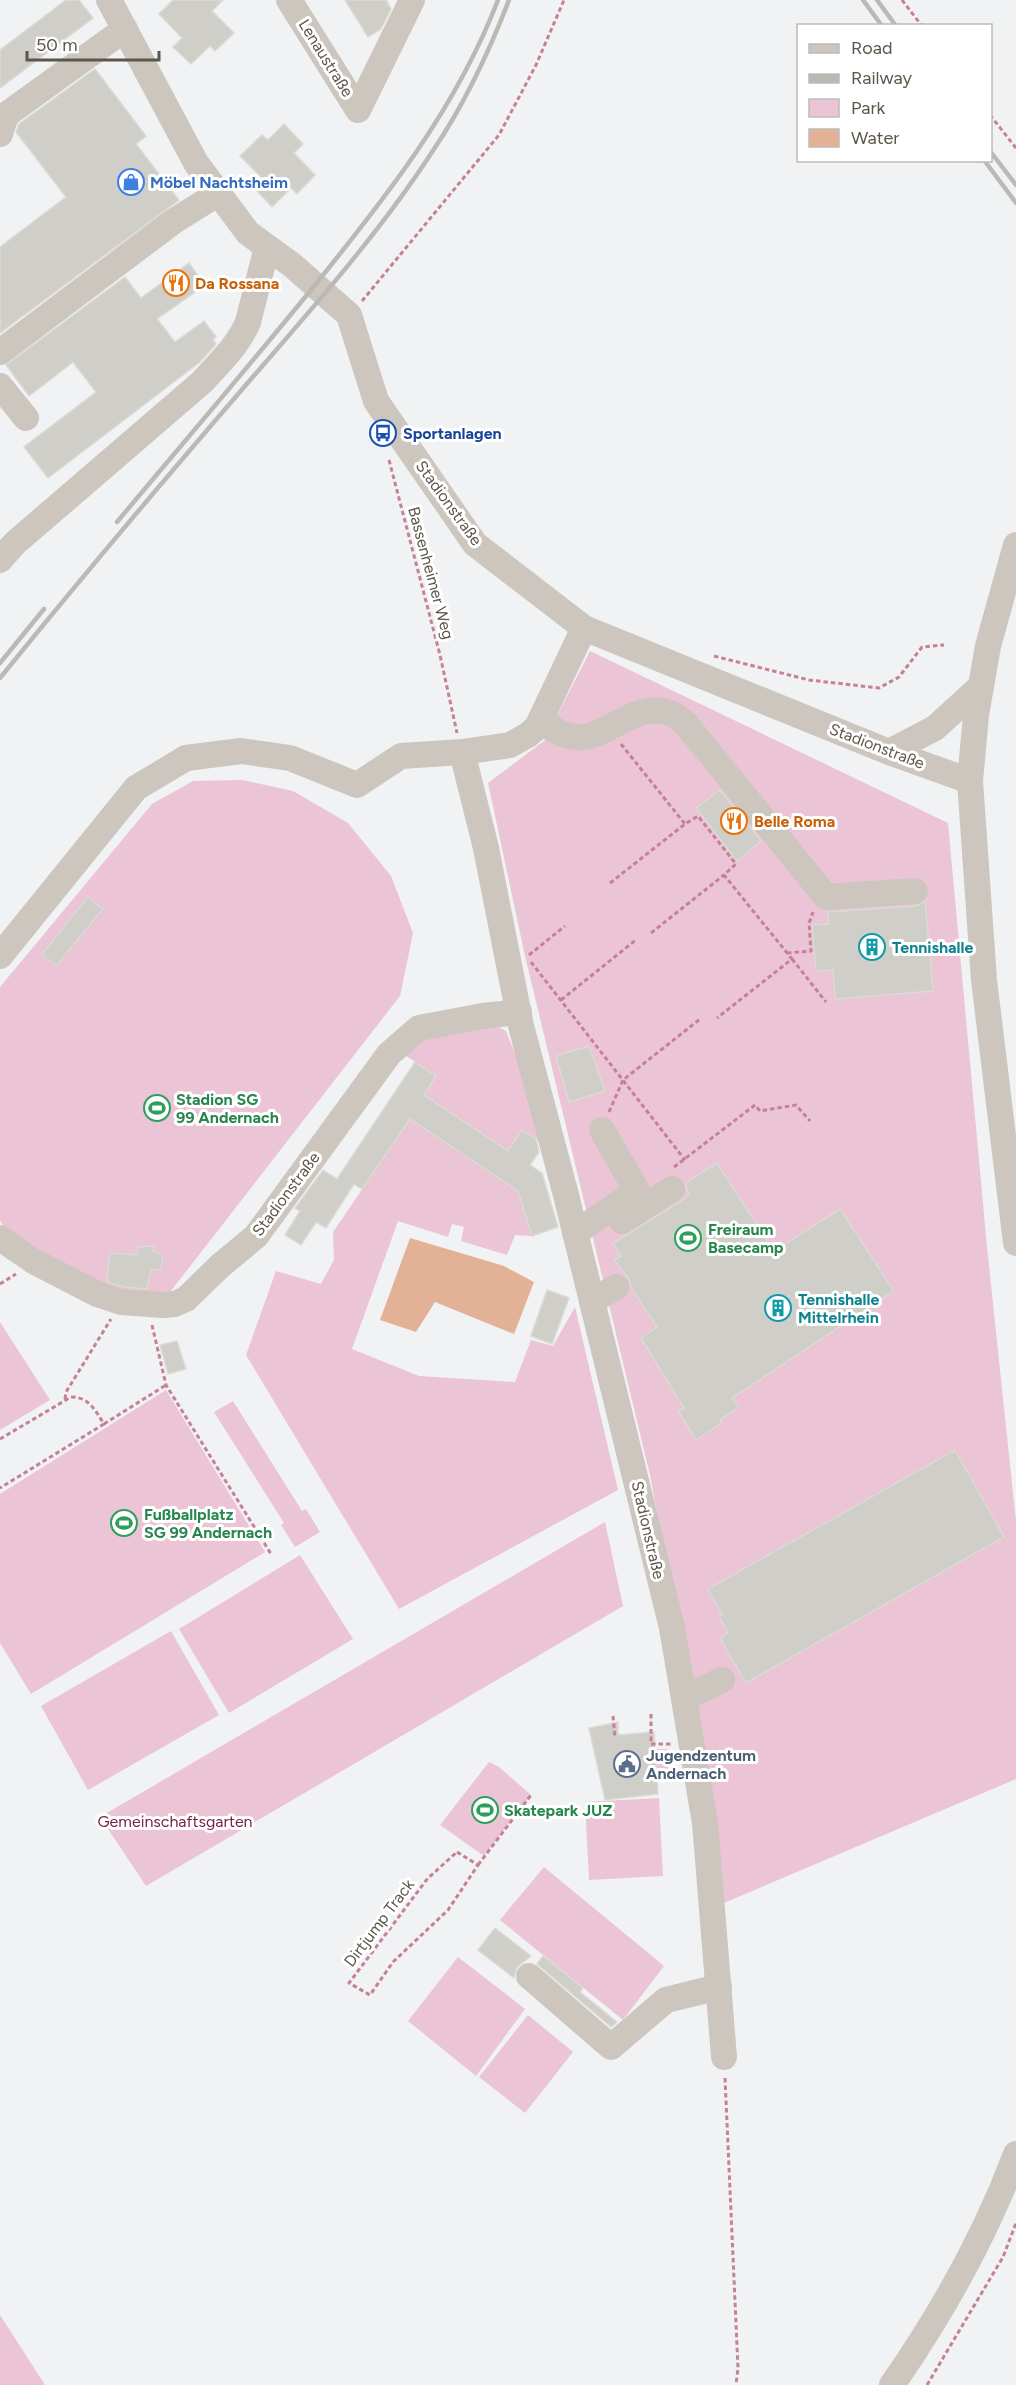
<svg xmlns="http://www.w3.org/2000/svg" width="1016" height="2385" viewBox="0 0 1016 2385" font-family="Figtree,sans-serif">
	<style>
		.green { fill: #ebc4d6 }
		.water { fill: #e3b296 }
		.building { fill: #cfcec8; stroke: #dbdad5; stroke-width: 1.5 }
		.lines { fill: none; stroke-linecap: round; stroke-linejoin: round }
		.path { stroke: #c68098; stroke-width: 3; stroke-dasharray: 4.5 3; stroke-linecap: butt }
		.minor { stroke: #ccc6be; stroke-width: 26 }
		.rail { stroke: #bab9b4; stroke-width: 4.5 }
		.labels { text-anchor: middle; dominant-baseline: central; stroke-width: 6; stroke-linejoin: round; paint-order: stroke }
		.street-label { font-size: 16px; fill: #5c564a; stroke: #fff }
		.shop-label { font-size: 16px; font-weight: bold; fill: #366cbe; stroke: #fff; text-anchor: start }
		.food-label { font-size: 16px; font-weight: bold; fill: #c56008; stroke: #fff; text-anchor: start }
		.transit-label { font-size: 16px; font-weight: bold; fill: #164399; stroke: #fff; text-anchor: start }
		.culture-label { font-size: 16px; font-weight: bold; fill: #0d838f; stroke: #fff; text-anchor: start }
		.leisure-label { font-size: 16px; font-weight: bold; fill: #27864d; stroke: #fff; text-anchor: start }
		.service-label { font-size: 16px; font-weight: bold; fill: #4e5e75; stroke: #fff; text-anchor: start }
		.park-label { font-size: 16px; fill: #77223f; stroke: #fff }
	</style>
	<rect width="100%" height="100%" fill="#f1f2f3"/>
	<g class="green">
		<polygon points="590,651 948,823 987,1247 1016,1521 1016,1779 719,1905 705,1775 650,1475 525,956 488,783 544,741"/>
		<polygon points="242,780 293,791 348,823 391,876 413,933 400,996 167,1296 96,1286 4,1226 0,1221 0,987 152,804 193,781"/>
		<polygon points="497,1026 506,1031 530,1092 544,1145 522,1130 508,1151 424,1095 436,1076 399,1051 424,1034"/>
		<polygon points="410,1119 518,1191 532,1236 515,1235 507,1255 461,1241 464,1227 452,1224 448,1237 398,1221 352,1349 419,1376 515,1382 531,1340 553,1346 575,1307 618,1490 399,1609 246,1355 276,1271 321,1284 334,1260 333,1232"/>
		<polygon points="0,1322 50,1400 0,1430"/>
		<polygon points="166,1390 265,1552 31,1694 0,1643 0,1494"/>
		<polygon points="233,1401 302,1511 306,1509 320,1532 295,1547 281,1525 284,1523 214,1412"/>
		<polygon points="605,1522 623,1606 146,1886 100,1817"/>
		<polygon points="300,1555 353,1639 229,1713 179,1629"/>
		<polygon points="171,1631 219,1715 88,1790 41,1706"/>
		<polygon points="652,1749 667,1749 669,1779 653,1780"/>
		<polygon points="489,1762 499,1767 531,1795 484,1856 440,1825"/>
		<polygon points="659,1798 663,1876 589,1880 585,1802"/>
		<polygon points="544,1867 664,1966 623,2020 500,1920"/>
		<polygon points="458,1957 525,2009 476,2076 408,2021"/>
		<polygon points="528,2015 573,2052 525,2113 479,2077"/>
		<polygon points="0,2315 45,2385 0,2385"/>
	</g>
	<polygon class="water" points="410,1238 504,1266 534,1282 514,1334 435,1302 416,1332 380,1320"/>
	<g class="building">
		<polygon points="66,0 79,0 93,18 0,88 0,50"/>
		<polygon points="173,0 223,0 212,11 234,33 215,51 210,46 191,64 173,47 182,38 159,14"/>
		<polygon points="345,0 386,0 391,9 381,29 368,37"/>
		<polygon points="95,69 146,136 136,144 179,200 0,333 0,247 66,197 16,132 19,124"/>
		<polygon points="284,124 303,144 294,153 315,175 297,194 291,188 272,207 255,189 264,180 240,156 262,135 268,140"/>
		<polygon points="189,263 205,285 157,319 175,342 204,321 216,337 213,340 216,344 200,362 48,478 24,447 96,392 73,362 29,396 6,365 125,277 141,298"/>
		<polygon points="720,790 761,841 737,861 696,808"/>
		<polygon points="88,897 103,909 56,966 42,954"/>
		<polygon points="925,901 933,991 835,999 833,970 816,971 812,925 829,924 828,912 916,906"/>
		<polygon points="589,1046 605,1091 569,1102 556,1056"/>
		<polygon points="415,1062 436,1076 424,1095 508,1151 522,1130 536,1139 539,1152 530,1165 542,1173 558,1227 532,1236 518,1191 410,1119 362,1189 354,1184 326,1228 316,1222 301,1245 285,1235 300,1211 295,1208 323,1170 337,1179"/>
		<polygon points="717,1163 774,1251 840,1209 894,1291 732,1398 739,1407 721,1419 720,1424 696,1440 678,1411 684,1408 641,1338 657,1327 631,1287 629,1279 614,1260 621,1256 613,1243 680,1202 689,1194 685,1183"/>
		<polygon points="154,1246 153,1252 163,1254 161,1270 151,1269 147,1289 124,1287 107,1282 110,1253 137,1255 138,1247"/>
		<polygon points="547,1290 569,1298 552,1344 531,1336"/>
		<polygon points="177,1341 186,1369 168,1374 160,1345"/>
		<polygon points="955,1450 1004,1537 746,1683 720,1638 728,1633 719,1616 722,1614 708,1589"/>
		<polygon points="618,1722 618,1735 654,1732 658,1794 605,1800 589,1728"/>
		<polygon points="495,1928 531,1956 517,1967 514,1978 478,1950"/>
		<polygon points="543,1956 583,1988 580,1992 617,2022 611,2027 537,1964"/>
	</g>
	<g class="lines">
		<g class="path">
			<polyline points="902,0 922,26"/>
			<polyline points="990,115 1016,148"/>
			<polyline points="362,301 499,135 536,65 564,0"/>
			<polyline points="389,460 440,655 457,733"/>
			<polyline points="714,656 809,680 879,688 899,677 922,647 944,645"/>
			<polyline points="621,744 685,824"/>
			<polyline points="610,883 685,824 698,816 736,864 724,875 792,959 717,1018"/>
			<polyline points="651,933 724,875"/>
			<polyline points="787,953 811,951 809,923 813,912"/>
			<polyline points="529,955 565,926"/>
			<polyline points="792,959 826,1002"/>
			<polyline points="531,962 685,1160"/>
			<polyline points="561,1000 637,939"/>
			<polyline points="609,1112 623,1080 700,1019"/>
			<polyline points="674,1167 755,1105 760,1111 796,1105 810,1121"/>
			<polyline points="0,1284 16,1274"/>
			<polyline points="152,1325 166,1385 271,1554"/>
			<polyline points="65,1399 66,1392 111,1319"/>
			<polyline points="104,1424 166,1385"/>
			<path d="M 0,1439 L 71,1397 C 89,1397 95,1410 104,1424 L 0,1488"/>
			<polyline points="651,1714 651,1744"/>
			<polyline points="613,1716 615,1738"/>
			<polyline points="651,1744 671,1744"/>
			<polygon points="457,1852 478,1865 448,1910 393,1962 370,1995 349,1983 428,1878"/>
			<polyline points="478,1865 531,1795"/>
			<polyline points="725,2078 738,2368 736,2385"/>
			<polyline points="927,2385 1003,2257 1016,2223"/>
		</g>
		<g class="minor">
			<polyline points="109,0 196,163 248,233 292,265 349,315 376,401 475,544 584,628 889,752 970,781"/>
			<polyline points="289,0 358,110 412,0"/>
			<polyline points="0,134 6,115 125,29"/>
			<polyline points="0,352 174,221 219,193"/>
			<polyline points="0,386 26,418"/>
			<polyline points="1016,545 988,646 976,715 970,781 984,980 1016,1243"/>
			<path d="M 0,560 L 15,543 L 202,382 C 219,363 238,346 248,322 L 267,247"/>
			<path d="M 541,719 C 593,770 622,696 670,713 C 676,715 681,721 686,724 L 826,897 L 915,891"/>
			<polyline points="462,752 486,848 521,1026 566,1195 672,1628 705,1823 724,2057"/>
			<polyline points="889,752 935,728 981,686"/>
			<polyline points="0,956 136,788 186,758 241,751 290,758 357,785 401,756 462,752 510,745 528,735 537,727 584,628"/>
			<polyline points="622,1221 672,1189"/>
			<polyline points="575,1233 637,1191 602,1130"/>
			<polyline points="0,1238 35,1262 97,1294 121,1302 163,1305 175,1304 186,1299 220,1266 256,1236 389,1054 419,1028 483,1016 519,1012"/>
			<polyline points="592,1301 616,1287"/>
			<polyline points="685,1695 693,1694 722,1680"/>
			<polyline points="529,1976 611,2047 666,2000 719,1987"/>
			<path d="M 892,2385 C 942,2313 985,2237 1016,2154"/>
		</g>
		<g class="rail">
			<polyline points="863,0 882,26"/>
			<polyline points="877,0 896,26"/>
			<polyline points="990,151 1016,185"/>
			<polyline points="984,160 1016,203"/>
			<path d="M 117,522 C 183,443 250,365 315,285 C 387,196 457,107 498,0"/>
			<polyline points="0,663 44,609"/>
			<path d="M 0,678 C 78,582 158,487 239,393 C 306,315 378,236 434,149 C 465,103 489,52 509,0"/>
		</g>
	</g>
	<defs>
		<symbol id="shop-ring" viewBox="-11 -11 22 22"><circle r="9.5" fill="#fff" stroke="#3f7fe0" stroke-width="1.5"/><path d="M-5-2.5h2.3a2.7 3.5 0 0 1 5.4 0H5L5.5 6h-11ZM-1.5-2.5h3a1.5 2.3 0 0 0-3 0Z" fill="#3f7fe0"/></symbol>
		<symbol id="restaurant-ring" viewBox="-11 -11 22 22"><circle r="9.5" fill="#fff" stroke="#e8710a" stroke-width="1.5"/><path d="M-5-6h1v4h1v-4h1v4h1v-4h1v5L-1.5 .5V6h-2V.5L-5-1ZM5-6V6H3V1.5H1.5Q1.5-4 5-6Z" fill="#e8710a"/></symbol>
		<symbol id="bus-ring" viewBox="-11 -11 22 22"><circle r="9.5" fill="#fff" stroke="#1a4fb4" stroke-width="1.5"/><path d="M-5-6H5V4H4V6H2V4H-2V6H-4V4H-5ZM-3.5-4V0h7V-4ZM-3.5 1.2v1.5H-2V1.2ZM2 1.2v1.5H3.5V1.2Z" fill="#1a4fb4"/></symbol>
		<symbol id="building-ring" viewBox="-11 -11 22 22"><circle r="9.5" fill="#fff" stroke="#0f9aa8" stroke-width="1.5"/><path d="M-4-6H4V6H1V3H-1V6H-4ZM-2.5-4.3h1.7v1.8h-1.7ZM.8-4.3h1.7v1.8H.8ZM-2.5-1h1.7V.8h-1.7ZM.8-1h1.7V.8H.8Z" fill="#0f9aa8"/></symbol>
		<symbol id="stadium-ring" viewBox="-11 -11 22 22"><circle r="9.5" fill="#fff" stroke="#2e9e5b" stroke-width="1.5"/><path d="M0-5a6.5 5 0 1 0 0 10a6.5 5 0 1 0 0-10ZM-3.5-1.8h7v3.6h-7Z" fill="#2e9e5b"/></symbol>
		<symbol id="civic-ring" viewBox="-11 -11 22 22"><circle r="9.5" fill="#fff" stroke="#5c6f8a" stroke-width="1.5"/><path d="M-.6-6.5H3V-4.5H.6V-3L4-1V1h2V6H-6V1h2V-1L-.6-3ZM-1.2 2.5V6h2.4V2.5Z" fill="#5c6f8a"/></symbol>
	</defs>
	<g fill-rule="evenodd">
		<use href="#shop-ring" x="116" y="167" width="30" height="30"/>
		<use href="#restaurant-ring" x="161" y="268" width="30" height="30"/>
		<use href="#bus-ring" x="368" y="418" width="30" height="30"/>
		<use href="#restaurant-ring" x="719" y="806" width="30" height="30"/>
		<use href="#building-ring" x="857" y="932" width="30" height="30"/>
		<use href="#stadium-ring" x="142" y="1093" width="30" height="30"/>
		<use href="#stadium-ring" x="673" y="1223" width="30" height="30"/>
		<use href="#building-ring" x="763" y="1293" width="30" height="30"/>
		<use href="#stadium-ring" x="109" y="1508" width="30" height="30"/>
		<use href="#civic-ring" x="612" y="1749" width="30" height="30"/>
		<use href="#stadium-ring" x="470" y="1795" width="30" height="30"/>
	</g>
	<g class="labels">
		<g class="street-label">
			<text transform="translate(326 58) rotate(58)">Lenaustraße</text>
			<text transform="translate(449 503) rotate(54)">Stadionstraße</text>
			<text transform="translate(431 573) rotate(75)">Bassenheimer Weg</text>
			<text transform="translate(877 746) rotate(21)">Stadionstraße</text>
			<text transform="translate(286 1194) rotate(-53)">Stadionstraße</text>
			<text transform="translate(648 1530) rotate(77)">Stadionstraße</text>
			<text transform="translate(379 1923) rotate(-53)">Dirtjump Track</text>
		</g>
		<g class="shop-label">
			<text x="150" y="182">Möbel Nachtsheim</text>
		</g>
		<g class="food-label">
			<text x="195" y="283">Da Rossana</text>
			<text x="754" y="821">Belle Roma</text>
		</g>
		<g class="transit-label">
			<text x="403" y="433">Sportanlagen</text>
		</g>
		<g class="culture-label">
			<text x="892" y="947">Tennishalle</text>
			<text x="798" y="1299">Tennishalle<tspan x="798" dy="18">Mittelrhein</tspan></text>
		</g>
		<g class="leisure-label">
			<text x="176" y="1099">Stadion SG<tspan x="176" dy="18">99 Andernach</tspan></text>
			<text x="708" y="1229">Freiraum<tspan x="708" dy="18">Basecamp</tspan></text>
			<text x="144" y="1514">Fußballplatz<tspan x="144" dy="18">SG 99 Andernach</tspan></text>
			<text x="504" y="1810">Skatepark JUZ</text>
		</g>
		<g class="service-label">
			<text x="646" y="1755">Jugendzentum<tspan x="646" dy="18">Andernach</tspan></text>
		</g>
		<g class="park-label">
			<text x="175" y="1821">Gemeinschaftsgarten</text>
		</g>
	</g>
	<rect x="797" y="24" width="195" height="138" fill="#ffffff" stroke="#bebbb7" stroke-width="1.5"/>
	<rect x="809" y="44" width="30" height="9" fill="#ccc6be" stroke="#bebbb7" stroke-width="1.5"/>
	<text x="851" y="54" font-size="18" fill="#5c564a">Road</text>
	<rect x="809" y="74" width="30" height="9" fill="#bab9b4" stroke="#bebbb7" stroke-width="1.5"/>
	<text x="851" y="84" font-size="18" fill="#5c564a">Railway</text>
	<rect x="809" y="99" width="30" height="18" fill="#ebc4d6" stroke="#bebbb7" stroke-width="1.5"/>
	<text x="851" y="114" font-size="18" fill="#5c564a">Park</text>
	<rect x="809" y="129" width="30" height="18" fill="#e3b296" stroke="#bebbb7" stroke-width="1.5"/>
	<text x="851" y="144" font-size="18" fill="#5c564a">Water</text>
	<path d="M27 51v9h132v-9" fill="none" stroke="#5c564a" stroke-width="3"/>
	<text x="36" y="51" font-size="18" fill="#5c564a" stroke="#ffffff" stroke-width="4.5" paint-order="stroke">50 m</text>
</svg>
